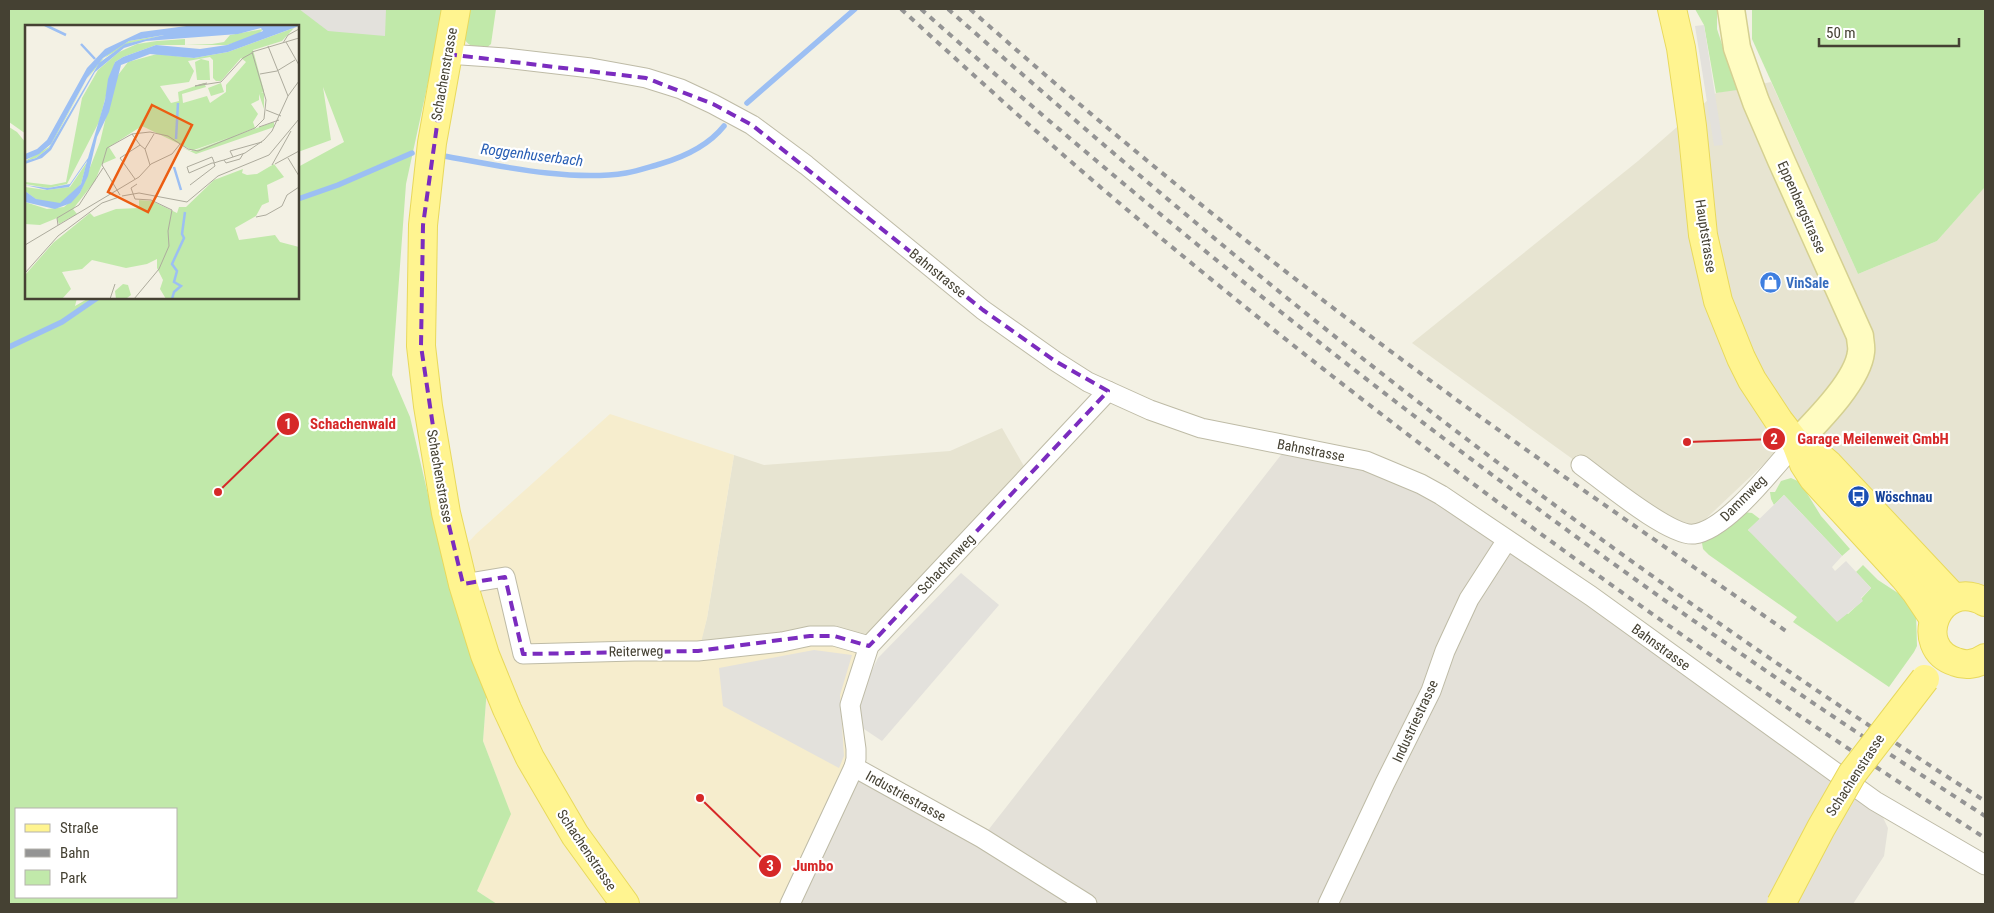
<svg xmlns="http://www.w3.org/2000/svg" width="1994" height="913" viewBox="0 0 1994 913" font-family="'Roboto Condensed',sans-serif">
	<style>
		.residential { fill: #e7e4d1 }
		.commercial { fill: #f6edcd }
		.industrial { fill: #e4e1d9 }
		.green { fill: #c1e9aa; fill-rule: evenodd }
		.parking { fill: #e3e1dc }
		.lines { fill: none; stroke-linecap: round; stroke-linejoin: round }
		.stream { stroke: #9cbff3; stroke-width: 5.5 }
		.street-casing { stroke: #bebba6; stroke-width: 21 }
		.secondary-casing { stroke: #d5d091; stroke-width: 29 }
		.primary-casing { stroke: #e8d95c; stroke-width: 30 }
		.street { stroke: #fff; stroke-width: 19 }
		.secondary { stroke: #fffcc1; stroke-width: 26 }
		.primary { stroke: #fff490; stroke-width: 28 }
		.rail { stroke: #949494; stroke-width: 4; stroke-dasharray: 6 6; stroke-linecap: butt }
		.primary-bridge-casing { stroke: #e8d95c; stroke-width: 30; stroke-linecap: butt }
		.primary-bridge { stroke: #fff490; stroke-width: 28 }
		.marked { fill: none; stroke: #7b2cbf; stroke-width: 4; stroke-dasharray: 10 6; stroke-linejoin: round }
		.labels { text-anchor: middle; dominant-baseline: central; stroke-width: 4.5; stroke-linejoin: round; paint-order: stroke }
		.street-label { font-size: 14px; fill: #454133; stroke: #fff }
		.shop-label { font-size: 14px; font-weight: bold; fill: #366cbe; stroke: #fff; text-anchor: start }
		.transit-label { font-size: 14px; font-weight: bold; fill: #164399; stroke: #fff; text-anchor: start }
		.water-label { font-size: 15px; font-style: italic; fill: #295fb5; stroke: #fff }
		.inset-river { fill: none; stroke: #9cbff3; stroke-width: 2.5 }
		.inset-road { fill: none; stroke: #adab9d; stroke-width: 1 }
		.view { fill: #ec5d12; fill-opacity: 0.15; stroke: #ec5d12; stroke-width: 2.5 }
		.inset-edge { fill: none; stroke: #454133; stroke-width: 2.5 }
		.leader { fill: none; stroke: #d62828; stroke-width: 2 }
		.callout-dot { fill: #d62828; stroke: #fff; stroke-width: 2 }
		.mark-label { font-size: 15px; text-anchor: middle; font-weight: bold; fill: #fff }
		.callout-label { font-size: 15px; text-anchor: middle; font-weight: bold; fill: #d62828; stroke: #fff; stroke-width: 4.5; stroke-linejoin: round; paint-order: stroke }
	</style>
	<rect width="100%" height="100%" fill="#f3f1e4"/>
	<g class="residential">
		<polygon points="1771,82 1858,274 1937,241 1985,187 1985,612 1805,425 1695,529 1646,512 1412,343 1638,161 1716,93"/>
		<polygon points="1002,428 1029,475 869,646 698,651 707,618 734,455 764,465 950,451"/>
	</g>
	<polygon class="commercial" points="610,414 734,455 707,618 699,651 782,642 869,646 856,749 790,904 497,904 477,891 510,813 483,741 487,688 445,568 476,534"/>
	<polygon class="industrial" points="1288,446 1398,474 1875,801 1888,828 1884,856 1853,904 790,904 854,767 982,838"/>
	<g class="green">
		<path d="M 9,9 L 444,9 L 406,184 L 392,375 L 410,417 L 445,568 L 487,688 L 483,741 L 511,814 L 477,891 L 497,904 L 9,904 L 9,127 L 17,132 L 26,143 L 26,298 L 77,298 L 75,306 L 89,298 L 298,298 L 298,167 L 344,142 L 323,87 L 331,140 L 298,152 L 298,26 L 26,26 L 26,134 L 9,122 ZM 16,809 L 176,809 L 176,897 L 16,897 Z"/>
		<path d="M 467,9 L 496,9 L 491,44 L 484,50 C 456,44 463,31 467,9 Z"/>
		<polygon points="1695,9 1717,9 1717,29 1737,90 1716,93 1704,25"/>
		<polygon points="1752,9 1985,9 1985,187 1937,241 1858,274 1752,39"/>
		<polygon points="1791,478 1800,482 1821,516 1850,549 1842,556 1784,495 1774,505 1771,499 1770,492 1775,492 1781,481"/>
		<polygon points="1744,512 1752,513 1760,519 1748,530 1848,614 1862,601 1861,599 1871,588 1856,572 1863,565 1878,580 1904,597 1916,614 1917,646 1914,652 1889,687 1793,622 1797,617 1709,555 1703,549 1702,543 1706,538"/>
	</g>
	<g class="parking">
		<polygon points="299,9 386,9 385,36 328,31"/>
		<polygon points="1704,25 1723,145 1714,146 1695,26"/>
		<polygon points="1784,495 1842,556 1832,567 1835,571 1846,561 1871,588 1861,598 1863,601 1837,622 1748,530"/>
		<polygon points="961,573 999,605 882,741 858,725 856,703 878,658"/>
		<polygon points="814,650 852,655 840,695 844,756 839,768 723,706 719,668"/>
	</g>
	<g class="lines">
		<g class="stream">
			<polyline points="747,103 855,9"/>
			<path d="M 444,156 C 500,166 571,182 626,173 C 637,171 649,167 660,164 C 684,157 708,146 724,126"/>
			<polyline points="298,199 338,185 412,153"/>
			<polyline points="9,347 62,322 97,298"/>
		</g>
		<defs>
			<g id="street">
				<polyline points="447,54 505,58 591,68 646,78 681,89 713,104 752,125 806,165 983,310 1055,361 1088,382 1150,410 1201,428 1366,461 1421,484 1441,495 1591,596 1875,801 1985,865"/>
				<path d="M 1581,465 C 1603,481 1670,537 1694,534 C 1727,530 1774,467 1796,443"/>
				<polyline points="463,584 505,577 523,654 634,651 698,651 782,642 810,636 834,636 869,646"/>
				<polyline points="854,767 856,759 856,749 850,705 869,646 1108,391"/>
				<polyline points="790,904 854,767 982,838 1087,904"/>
				<polyline points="1328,904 1385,783 1431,691 1445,651 1469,599 1507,540"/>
			</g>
			<path id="secondary" d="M 1731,9 L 1737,48 L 1756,102 L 1781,160 L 1860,336 C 1860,341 1862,347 1861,352 C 1858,381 1816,422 1796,443"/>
			<g id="primary">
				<polyline points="456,9 432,143 423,225 421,346 428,406 446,513 463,584 485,655 507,709 530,758 575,835 625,904"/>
				<polyline points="1672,9 1681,48 1692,126 1703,235 1718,301 1741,358 1752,380 1779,421 1796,443 1804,464 1813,478 1904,577 1916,592 1934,619"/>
				<polyline points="1796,443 1815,453 1829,465 1954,598"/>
				<path d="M 1985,602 C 1938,576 1910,648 1956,662 C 1966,666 1977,664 1985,658"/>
			</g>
		</defs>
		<use href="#street" class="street-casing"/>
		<use href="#secondary" class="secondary-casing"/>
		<use href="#primary" class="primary-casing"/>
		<use href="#street" class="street"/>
		<use href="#secondary" class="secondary"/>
		<use href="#primary" class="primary"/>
		<g class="rail">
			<path d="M 901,9 C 980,81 1060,154 1143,223 C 1410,446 1692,650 1985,838"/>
			<path d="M 921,9 C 1254,305 1610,576 1985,816"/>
			<path d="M 948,9 C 1043,93 1139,176 1237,257 C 1473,452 1727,636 1985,801"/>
			<path d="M 970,9 C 1097,122 1229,230 1365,332 C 1503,436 1645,533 1786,631"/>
		</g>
		<defs>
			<polyline id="primary-bridge" points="1781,904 1821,828 1852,774 1925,679"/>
		</defs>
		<use href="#primary-bridge" class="primary-bridge-casing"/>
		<use href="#primary-bridge" class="primary-bridge"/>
	</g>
	<path class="marked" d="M 447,54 L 646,78 L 713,104 L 752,125 L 983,310 L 1055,361 L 1108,391 L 869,646 L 834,636 L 810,636 L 698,651 L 523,654 L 505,577 L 463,584 L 446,513 L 421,346 L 423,225 Z"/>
	<defs>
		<symbol id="shop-disc" viewBox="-11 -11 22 22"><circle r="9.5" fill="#3f7fe0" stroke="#fff"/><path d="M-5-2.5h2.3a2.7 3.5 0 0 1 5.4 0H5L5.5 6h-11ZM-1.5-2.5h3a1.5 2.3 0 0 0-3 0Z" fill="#fff"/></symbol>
		<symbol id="bus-disc" viewBox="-11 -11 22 22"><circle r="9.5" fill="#1a4fb4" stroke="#fff"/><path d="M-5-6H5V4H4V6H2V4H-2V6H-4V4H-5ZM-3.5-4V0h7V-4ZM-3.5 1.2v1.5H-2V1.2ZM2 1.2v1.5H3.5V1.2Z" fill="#fff"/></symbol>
	</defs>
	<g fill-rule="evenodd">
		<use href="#shop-disc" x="1758" y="270" width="25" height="25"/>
		<use href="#bus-disc" x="1846" y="484" width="25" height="25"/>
	</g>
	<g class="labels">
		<g class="street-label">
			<text transform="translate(444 74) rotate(-80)">Schachenstrasse</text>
			<text transform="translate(1802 207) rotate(66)">Eppenbergstrasse</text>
			<text transform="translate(1706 236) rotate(81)">Hauptstrasse</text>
			<text transform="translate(938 273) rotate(39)">Bahnstrasse</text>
			<text transform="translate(1311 450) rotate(11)">Bahnstrasse</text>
			<text transform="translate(440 476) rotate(80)">Schachenstrasse</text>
			<text transform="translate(1743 498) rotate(-45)">Dammweg</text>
			<text transform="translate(946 564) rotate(-47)">Schachenweg</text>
			<text transform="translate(1661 647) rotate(36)">Bahnstrasse</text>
			<text transform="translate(636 651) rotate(-1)">Reiterweg</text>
			<text transform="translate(1415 721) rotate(-65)">Industriestrasse</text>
			<text transform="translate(1855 775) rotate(-57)">Schachenstrasse</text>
			<text transform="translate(906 796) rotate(29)">Industriestrasse</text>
			<text transform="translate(587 850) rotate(56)">Schachenstrasse</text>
		</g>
		<g class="shop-label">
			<text x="1786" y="283">VinSale</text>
		</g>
		<g class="transit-label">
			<text x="1875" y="497">Wöschnau</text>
		</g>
		<g class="water-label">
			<text transform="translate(532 155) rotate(7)">Roggenhuserbach</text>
		</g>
	</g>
	<g transform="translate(25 25)">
		<rect width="274" height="274" fill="#f3f1e4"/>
		<path d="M 269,3 L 257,16 L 228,25 L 239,66 L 236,68 L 239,67 L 239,84 L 234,69 L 234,75 L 226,79 L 233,89 L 228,97 L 230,103 L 169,126 L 117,101 L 84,122 L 91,133 L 77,139 L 70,156 L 48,184 L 52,189 L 34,199 L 32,193 L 15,200 L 0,199 L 0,177 L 22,184 L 39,182 L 55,168 L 75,117 L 90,54 L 103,37 L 132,29 L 169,33 L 203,27 ZM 185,32 L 188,35 L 188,53 L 191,56 L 196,56 L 216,33 L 221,37 L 201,60 L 201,67 L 185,78 L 182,71 L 158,78 L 157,69 L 181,62 L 179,58 L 153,67 L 154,76 L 146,78 L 135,61 L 164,57 L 169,46 L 163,36 ZM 238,4 L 232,11 L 202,20 L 131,20 L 98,32 L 90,37 L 74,97 L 42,159 L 23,163 L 0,159 L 0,157 L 26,160 L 41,157 L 57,73 L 73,45 L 94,27 L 112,19 L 132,16 L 160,14 L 160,20 L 187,19 L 199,17 L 205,10 ZM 140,10 L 105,18 L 79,33 L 62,54 L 30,113 L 24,123 L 11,133 L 0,136 L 24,122 L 62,54 L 73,38 L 87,26 L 104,16 ZM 176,34 L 184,36 L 185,55 L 172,55 L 170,37 ZM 196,58 L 199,67 L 186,71 L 183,63 ZM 249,97 L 249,102 L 171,129 L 154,121 L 166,126 ZM 62,137 L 56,159 L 39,177 L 32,179 L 12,175 L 0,166 L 0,162 L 21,165 L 45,162 ZM 249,139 L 259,152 L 242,160 L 244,177 L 237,180 L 231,191 L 210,203 L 214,215 L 250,210 L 255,217 L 274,222 L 274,274 L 141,274 L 135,264 L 138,255 L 132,243 L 132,234 L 122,239 L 101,243 L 67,235 L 57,244 L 37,247 L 46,264 L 37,274 L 0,274 L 0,250 L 28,218 L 65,188 L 69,192 L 91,184 L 114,183 L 114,175 L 127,176 L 152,188 L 154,182 L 161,182 L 189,155 L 218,144 L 217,148 L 222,150 L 232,149 ZM 98,259 L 103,260 L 106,270 L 102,273 L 91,274 L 90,266 Z" fill="#c1e9aa" fill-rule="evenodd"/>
		<path d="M 169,0 L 274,1 L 203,27 L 169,33 L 125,29 L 96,40 L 84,87 L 72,112 L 63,151 L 55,168 L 46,178 L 30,184 L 0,177 L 0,166 L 11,174 L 35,178 L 56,159 L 62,136 L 44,162 L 22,165 L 0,160 L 23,163 L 45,159 L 63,133 L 80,75 L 83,54 L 90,37 L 98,32 L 131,20 L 175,24 L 202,20 L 238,6 L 236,3 L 213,9 L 121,16 L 99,23 L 70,47 L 26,125 L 17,133 L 0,139 L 0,136 L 11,133 L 24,123 L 74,38 L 100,19 L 139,10 L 104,16 L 78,33 L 62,53 L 26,119 L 14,129 L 0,135 L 0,129 L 12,124 L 22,115 L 62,43 L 80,24 L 116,7 Z" fill="#9cbff3"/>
		<path class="inset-river" d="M 20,0 L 41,10M 56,19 L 70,34M 151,114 L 153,78M 149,142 L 156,165M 147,274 L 149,267 L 156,261 L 149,257 L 152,246 L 147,239 L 159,213 L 157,209 L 160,187"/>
		<path class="inset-road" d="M 261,17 L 274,40M 258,18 L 263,10 L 274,4M 243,21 L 263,71M 252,46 L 270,35M 235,49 L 252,46M 182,58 L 170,61 L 196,57 L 218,33 L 227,28M 241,85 L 256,91M 234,102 L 254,95M 107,109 L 115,120 L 95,133 L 110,154M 115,120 L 120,124 L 125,140M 120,124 L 129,109M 208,132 L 205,126 L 237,117M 263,133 L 274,151M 199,135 L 201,138 L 215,134 L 218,129M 250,139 L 274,126M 247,140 L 266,106M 165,160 L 190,141 L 189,138 L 189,137 L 187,132 L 162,142 L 164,148 L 187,138 L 189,138 L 195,136 L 199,135 L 220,128 L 239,115 L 247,106 L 263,71 L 274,56M 95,170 L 77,140 L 82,123 L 107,109 L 125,107 L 143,111 L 163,124 L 173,126 L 230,103 L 239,94 L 241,75 L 227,27 L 274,13M 97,171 L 114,168 L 162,177 L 193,151 L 244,130 L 274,94M 231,192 L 241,190 L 257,181 L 262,170 L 274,162M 33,200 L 32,193 L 54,180 L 78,143M 0,220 L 114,152 L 126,139 L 147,129 L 155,119M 0,248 L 33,211 L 77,178 L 94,172M 85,274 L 90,259M 109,274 L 134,244 L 144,221 L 143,206 L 147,185 L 126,175 L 110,174 L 106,163 L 112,159"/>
		<path class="view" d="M 127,80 L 167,100 L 123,187 L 83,167 Z"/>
		<rect width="274" height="274" class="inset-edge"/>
	</g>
	<path class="leader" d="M218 492L288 424M1687 442L1774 439M700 798L770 866"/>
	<g class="callout-dot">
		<circle cx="218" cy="492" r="5"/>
		<circle cx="1687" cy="442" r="5"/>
		<circle cx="700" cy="798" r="5"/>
		<circle cx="288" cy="424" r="12"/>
		<circle cx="1774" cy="439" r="12"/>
		<circle cx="770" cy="866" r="12"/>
	</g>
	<g class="mark-label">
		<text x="288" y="429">1</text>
		<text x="1774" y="444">2</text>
		<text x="770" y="871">3</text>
	</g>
	<g class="callout-label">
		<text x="353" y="429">Schachenwald</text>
		<text x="1873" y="444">Garage Meilenweit GmbH</text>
		<text x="813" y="871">Jumbo</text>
	</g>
	<rect width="1994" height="913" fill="none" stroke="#454133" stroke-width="20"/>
	<rect x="15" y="808" width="162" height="90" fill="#ffffff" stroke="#b5b3ad"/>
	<rect x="25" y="824" width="25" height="8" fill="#fff490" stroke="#b5b3ad"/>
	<text x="60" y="833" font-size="15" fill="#454133">Straße</text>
	<rect x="25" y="849" width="25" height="8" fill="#949494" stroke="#b5b3ad"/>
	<text x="60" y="858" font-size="15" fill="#454133">Bahn</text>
	<rect x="25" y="870" width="25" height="15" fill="#c1e9aa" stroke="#b5b3ad"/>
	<text x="60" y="883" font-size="15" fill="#454133">Park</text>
	<path d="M1819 38v8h140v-8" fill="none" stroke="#454133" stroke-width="2.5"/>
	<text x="1826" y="38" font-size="15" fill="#454133" stroke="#ffffff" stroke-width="4" paint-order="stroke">50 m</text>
</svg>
